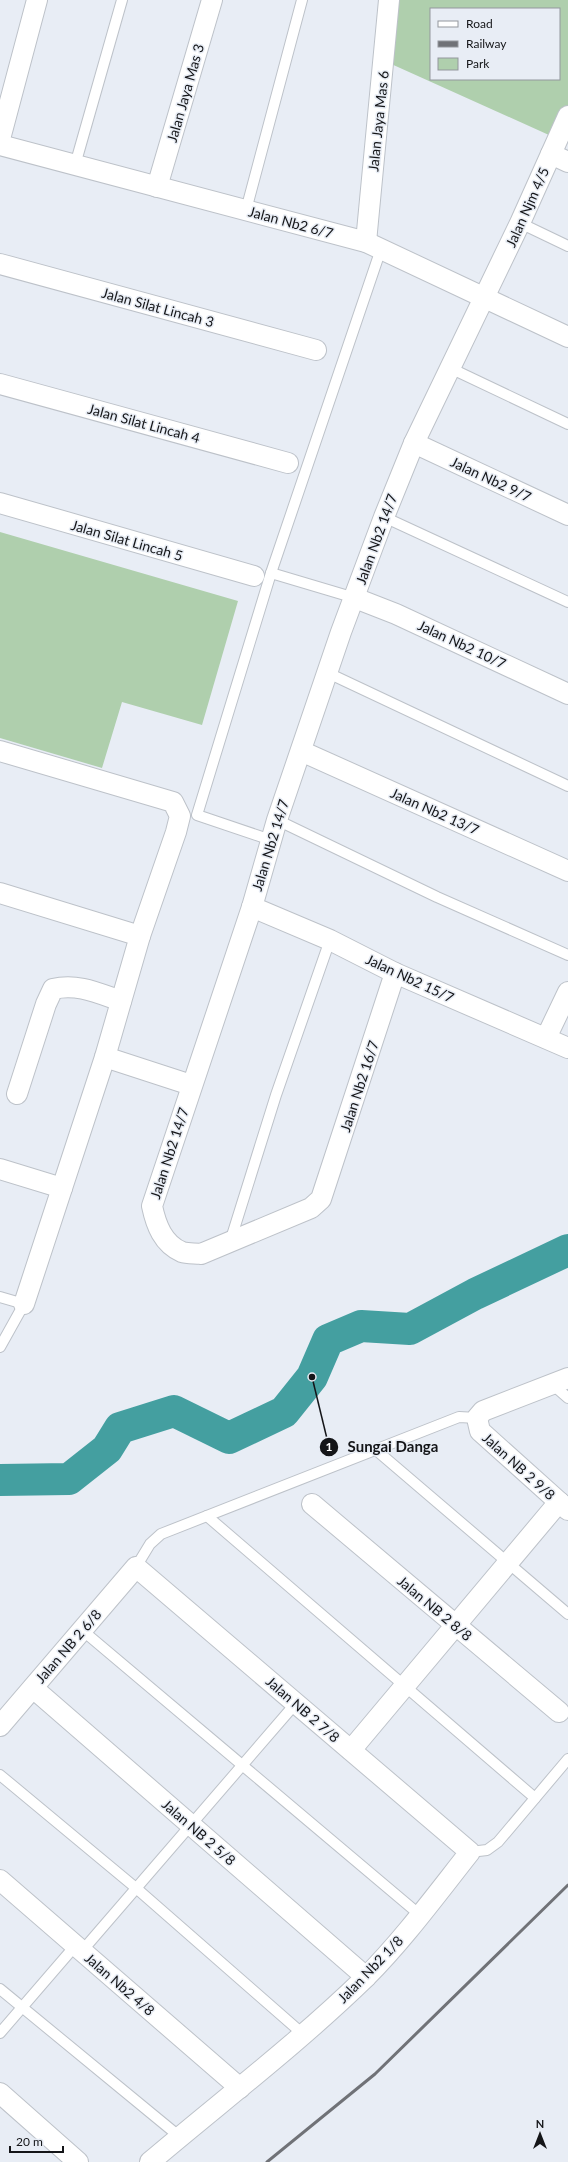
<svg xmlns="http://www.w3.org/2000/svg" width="568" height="2162" viewBox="0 0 568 2162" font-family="Lato,sans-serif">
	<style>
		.green { fill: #afcfad; fill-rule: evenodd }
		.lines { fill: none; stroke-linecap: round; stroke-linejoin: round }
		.river { stroke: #449fa0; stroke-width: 32 }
		.lane-casing { stroke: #bdc2c9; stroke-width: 12 }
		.street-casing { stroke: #bdc2c9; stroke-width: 22 }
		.lane { stroke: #fff; stroke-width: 10 }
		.street { stroke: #fff; stroke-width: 20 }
		.rail { stroke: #707277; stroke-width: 3 }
		.labels { text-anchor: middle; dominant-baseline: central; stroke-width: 3; stroke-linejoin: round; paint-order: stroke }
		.street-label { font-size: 14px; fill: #141518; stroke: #e8edf5 }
		.leader { fill: none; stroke: #141518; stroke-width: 1.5 }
		.callout-dot { fill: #141518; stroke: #e8edf5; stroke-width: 1.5 }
		.mark-label { font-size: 12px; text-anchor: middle; font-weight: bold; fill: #fff }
		.callout-label { font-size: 15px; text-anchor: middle; font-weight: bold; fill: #141518; stroke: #e8edf5; stroke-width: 3; stroke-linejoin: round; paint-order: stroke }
	</style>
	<rect width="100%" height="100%" fill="#e8edf5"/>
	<g class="green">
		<path d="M 392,0 L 568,0 L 568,123 L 560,140 L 389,63 ZM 431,9 L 559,9 L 559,79 L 431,79 Z"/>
		<polygon points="0,532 238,601 202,725 122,702 102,768 0,738"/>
	</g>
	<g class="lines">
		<polyline class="river" points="0,1480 69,1479 107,1449 120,1428 174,1411 229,1438 284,1412 312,1377 328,1340 361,1326 410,1329 475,1294 568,1250"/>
		<defs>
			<g id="lane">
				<polyline points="75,165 122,0"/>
				<polyline points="246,210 302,0"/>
				<polyline points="520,223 568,246"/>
				<polyline points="450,368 568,424"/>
				<polyline points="384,517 568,602"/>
				<polyline points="271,573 355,598"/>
				<polyline points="328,673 568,786"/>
				<polyline points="277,820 437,897 568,955"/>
				<polyline points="271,840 197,815 271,573 381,249"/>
				<polyline points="230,1242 276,1095 330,940"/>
				<polyline points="0,1297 24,1304 0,1347"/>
				<polyline points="552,1384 568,1398"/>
				<polyline points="376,1450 568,1614"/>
				<polyline points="207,1516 535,1798"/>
				<polyline points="136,1567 150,1544 161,1534 459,1417 477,1418"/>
				<polyline points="82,1630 420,1915"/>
				<polyline points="0,1775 136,1888 304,2035"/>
				<polyline points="470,1852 487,1850 498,1842 568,1759"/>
				<polyline points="82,1951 296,1703"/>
				<polyline points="0,1989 180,2137"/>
				<polyline points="0,2033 75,1946"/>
			</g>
			<g id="street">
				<polyline points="0,139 37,0"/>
				<polyline points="0,145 366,242 568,337"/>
				<polyline points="551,154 568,162"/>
				<polyline points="157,187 212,0"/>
				<polyline points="366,242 389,0"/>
				<polyline points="0,264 316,350"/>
				<polyline points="0,384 288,463"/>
				<polyline points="414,443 568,515"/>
				<polyline points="0,503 254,576"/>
				<polyline points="355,598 396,614 568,694"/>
				<polyline points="0,751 173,802 180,816 176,832 140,936 105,1057 24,1304"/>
				<polyline points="301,751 568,871"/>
				<polyline points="0,893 140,936"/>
				<polyline points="252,907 330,940 395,973 568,1048"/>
				<path d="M 395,973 L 321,1199 L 311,1208 L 201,1254 C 196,1253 188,1254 182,1252 C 163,1244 156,1225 152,1206 L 252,907 L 277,820 L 341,632 L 384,517 L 414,443 L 520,223 L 568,116"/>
				<polyline points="546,1038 568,992"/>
				<polyline points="105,1057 191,1085"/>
				<path d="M 17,1094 L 46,1004 L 53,989 C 77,983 98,993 121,1001"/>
				<polyline points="0,1169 62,1188"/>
				<polyline points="568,1378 483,1411 477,1418 480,1431 568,1510"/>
				<polyline points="312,1504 559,1712"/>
				<polyline points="33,1688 366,1977"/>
				<path d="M 0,1726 L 136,1567 L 470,1852 C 436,1895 403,1940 365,1978 C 297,2044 222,2101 150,2162"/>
				<polyline points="351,1750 559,1502"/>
				<polyline points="0,1880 240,2088"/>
				<polyline points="0,2093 78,2162"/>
			</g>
		</defs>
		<use href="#lane" class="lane-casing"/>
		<use href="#street" class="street-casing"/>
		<use href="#lane" class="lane"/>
		<use href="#street" class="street"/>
		<polyline class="rail" points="267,2162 375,2074 568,1885"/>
	</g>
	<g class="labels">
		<g class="street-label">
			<text transform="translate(185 93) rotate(-74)">Jalan Jaya Mas 3</text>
			<text transform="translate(378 121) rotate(-84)">Jalan Jaya Mas 6</text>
			<text transform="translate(527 207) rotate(-66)">Jalan Njm 4/5</text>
			<text transform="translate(291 222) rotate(15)">Jalan Nb2 6/7</text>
			<text transform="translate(158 307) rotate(15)">Jalan Silat Lincah 3</text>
			<text transform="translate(144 423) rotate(15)">Jalan Silat Lincah 4</text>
			<text transform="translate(491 479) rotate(25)">Jalan Nb2 9/7</text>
			<text transform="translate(376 539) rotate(-70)">Jalan Nb2 14/7</text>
			<text transform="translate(127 540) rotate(16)">Jalan Silat Lincah 5</text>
			<text transform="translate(462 644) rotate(25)">Jalan Nb2 10/7</text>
			<text transform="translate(435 811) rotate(24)">Jalan Nb2 13/7</text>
			<text transform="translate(270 845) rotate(-73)">Jalan Nb2 14/7</text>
			<text transform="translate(410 978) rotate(25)">Jalan Nb2 15/7</text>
			<text transform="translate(359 1086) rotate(-72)">Jalan Nb2 16/7</text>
			<text transform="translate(169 1153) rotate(-72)">Jalan Nb2 14/7</text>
			<text transform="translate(519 1466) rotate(42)">Jalan NB 2 9/8</text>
			<text transform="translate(435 1608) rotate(40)">Jalan NB 2 8/8</text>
			<text transform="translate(68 1646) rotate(-49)">Jalan NB 2 6/8</text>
			<text transform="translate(303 1709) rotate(41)">Jalan NB 2 7/8</text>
			<text transform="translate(199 1832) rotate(41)">Jalan NB 2 5/8</text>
			<text transform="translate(370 1969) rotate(-46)">Jalan Nb2 1/8</text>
			<text transform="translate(120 1984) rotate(41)">Jalan Nb2 4/8</text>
		</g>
	</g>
	<path class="leader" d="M312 1377L329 1447"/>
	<g class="callout-dot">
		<circle cx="312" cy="1377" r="4"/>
		<circle cx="329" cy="1447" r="10"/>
	</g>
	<g class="mark-label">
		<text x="329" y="1451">1</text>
	</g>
	<g class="callout-label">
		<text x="393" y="1452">Sungai Danga</text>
	</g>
	<rect x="430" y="8" width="130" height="72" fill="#e8edf5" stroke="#93979d"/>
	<rect x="438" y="21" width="20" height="6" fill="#ffffff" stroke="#93979d"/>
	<text x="466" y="28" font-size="12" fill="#141518">Road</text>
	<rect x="438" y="41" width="20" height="6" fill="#707277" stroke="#93979d"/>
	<text x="466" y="48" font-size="12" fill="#141518">Railway</text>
	<rect x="438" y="58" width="20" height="12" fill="#afcfad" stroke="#93979d"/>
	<text x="466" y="68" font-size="12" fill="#141518">Park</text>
	<g transform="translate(540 2134)" stroke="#e8edf5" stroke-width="3" paint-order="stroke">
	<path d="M0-3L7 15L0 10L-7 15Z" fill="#141518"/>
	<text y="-6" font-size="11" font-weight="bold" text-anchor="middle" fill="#141518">N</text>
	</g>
	<path d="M10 2146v6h53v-6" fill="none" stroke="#141518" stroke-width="2"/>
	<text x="16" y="2146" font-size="12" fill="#141518" stroke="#e8edf5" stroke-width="3" paint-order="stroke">20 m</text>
</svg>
